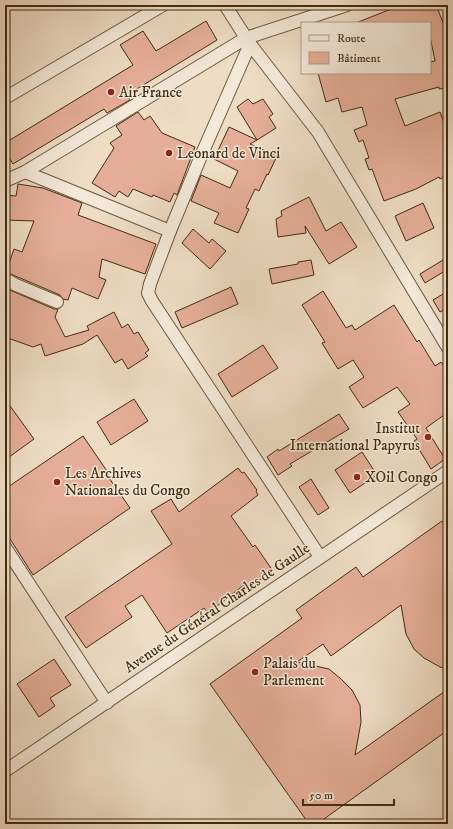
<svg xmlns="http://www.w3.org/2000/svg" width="453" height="829" viewBox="0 0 453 829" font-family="'IM FELL DW Pica',serif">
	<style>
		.building { fill: #e6ae98; stroke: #402c10 }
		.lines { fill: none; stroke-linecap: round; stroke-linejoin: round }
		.minor-casing { stroke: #6c583d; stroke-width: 14 }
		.minor { stroke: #f4e8d9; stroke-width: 12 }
		.poi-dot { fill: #8f2418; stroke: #f4e8d9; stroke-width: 1.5 }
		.labels { text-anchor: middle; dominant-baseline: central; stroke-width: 3; stroke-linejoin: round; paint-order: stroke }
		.poi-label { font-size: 15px; fill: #402c10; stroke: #f4e8d9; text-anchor: start }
		.street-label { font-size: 15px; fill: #402c10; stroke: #f4e8d9 }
	</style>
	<rect width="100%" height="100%" fill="#eedcc5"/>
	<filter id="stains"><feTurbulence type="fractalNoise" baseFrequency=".005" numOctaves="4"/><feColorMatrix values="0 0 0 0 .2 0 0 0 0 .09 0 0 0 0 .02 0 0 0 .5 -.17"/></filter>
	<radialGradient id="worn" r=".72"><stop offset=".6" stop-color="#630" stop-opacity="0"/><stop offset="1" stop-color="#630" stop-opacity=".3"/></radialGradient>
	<g class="building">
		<polygon points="401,5 436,5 448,35 448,58 446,58 446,60 444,61 448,81 448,88 439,89 439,87 395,99 405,126 440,112 448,134 448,175 440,179 439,177 416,189 384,201 372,169 369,170 365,159 369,158 363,140 359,142 354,130 367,125 362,107 342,112 338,98 326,102 318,73 430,73 430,62 435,61 430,36 430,23 356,23"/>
		<polygon points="206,21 217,40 127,95 130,100 107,113 104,109 13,164 5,151 5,143 133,65 120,45 143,31 156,51"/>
		<polygon points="248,99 253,104 263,99 273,114 269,117 276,128 257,140 237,107"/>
		<polygon points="138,112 144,120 150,116 162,133 195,147 177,195 174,193 170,202 153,195 152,197 133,189 128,197 119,191 115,197 92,183 114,148 110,143 122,135 116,126"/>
		<polygon points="229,127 257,140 250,144 277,156 268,175 267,174 259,191 255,189 246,208 249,209 238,233 214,223 219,213 191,201 201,175 230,188 238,171 214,159"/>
		<polygon points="18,184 43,188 82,203 78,215 156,244 145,274 102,259 99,277 106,280 98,299 72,288 68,300 63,299 60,295 6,272 14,249 22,252 34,221 5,220 5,195 16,196"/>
		<polygon points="309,197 326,231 341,222 357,247 329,264 305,226 306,233 278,237 276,219 282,216 281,211"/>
		<polygon points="423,203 434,228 406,241 395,216"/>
		<polygon points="193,229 209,243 212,239 226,251 210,269 182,243"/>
		<polygon points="448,257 448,269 425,283 420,274"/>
		<polygon points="311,260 314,275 272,284 269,269 298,264 298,262"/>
		<polygon points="231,287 238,304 182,328 175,312"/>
		<polygon points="5,288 54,309 58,309 55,317 65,337 89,330 87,326 114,312 122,328 128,324 134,334 138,332 149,350 145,353 148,356 128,369 122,359 115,363 97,335 83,344 45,356 41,344 33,347 5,337"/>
		<polygon points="323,291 346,328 352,325 355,330 394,305 417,342 419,340 435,366 441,362 448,372 448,412 426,428 445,459 431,469 414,441 417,439 398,412 410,404 397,387 363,408 349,387 364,377 353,360 338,369 322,343 325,342 302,305"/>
		<polygon points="448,291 448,308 440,312 433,300"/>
		<polygon points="263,345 278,368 232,397 218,374"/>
		<polygon points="5,399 34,439 5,460"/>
		<polygon points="134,399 148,421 111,445 97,422"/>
		<polygon points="339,414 349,429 290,464 292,466 278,475 267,457 278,449 279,451"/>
		<polygon points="83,436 109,474 107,475 130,508 33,575 5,531 5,489"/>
		<polygon points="362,452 377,475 350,493 335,470"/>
		<polygon points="238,468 242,473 244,472 257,490 256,491 258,495 231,516 253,547 255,545 273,571 247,589 244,585 208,613 204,608 167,633 142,595 125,606 132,617 86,648 65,617 172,544 151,511 171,499 179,512"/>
		<polygon points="311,479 329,508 318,515 299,487"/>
		<polygon points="442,521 448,529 448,669 440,667 424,658 414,649 406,634 401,605 331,656 323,644 297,662 329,669 341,679 352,690 360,705 361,722 355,755 448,689 448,730 317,824 309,824 210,684 302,618 296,610 356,567 363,577"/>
		<polygon points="54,659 71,685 50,698 55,706 39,717 17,684"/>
	</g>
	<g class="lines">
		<defs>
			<g id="minor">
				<polyline points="225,5 250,44 318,132 448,348"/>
				<polyline points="250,44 201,156 170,231 150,284 148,293 152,301 320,557"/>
				<polyline points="5,98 163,5"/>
				<polyline points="25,172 170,231"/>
				<polyline points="5,181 25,172 246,38 347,5"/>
				<polyline points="5,279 16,285 57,302"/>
				<polyline points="5,547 107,703"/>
				<polyline points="5,771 448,471"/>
			</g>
		</defs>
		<use href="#minor" class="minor-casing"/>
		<use href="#minor" class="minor"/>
	</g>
	<g class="poi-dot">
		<circle cx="111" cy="92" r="4"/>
		<circle cx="169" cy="153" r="4"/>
		<circle cx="428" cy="437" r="4"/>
		<circle cx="357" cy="477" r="4"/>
		<circle cx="57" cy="482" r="4"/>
		<circle cx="255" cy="672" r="4"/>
	</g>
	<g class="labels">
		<g class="poi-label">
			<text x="119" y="92">Air France</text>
			<text x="177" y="153">Leonard de Vinci</text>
			<text x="420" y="428" text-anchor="end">Institut<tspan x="420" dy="17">International Papyrus</tspan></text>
			<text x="65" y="473">Les Archives<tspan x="65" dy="17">Nationales du Congo</tspan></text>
			<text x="365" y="477">XOil Congo</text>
			<text x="263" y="663">Palais du<tspan x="263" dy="17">Parlement</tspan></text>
		</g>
		<g class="street-label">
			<text transform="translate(217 608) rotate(-34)">Avenue du Général Charles de Gaulle</text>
		</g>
	</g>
	<rect width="453" height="829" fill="none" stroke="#eedcc5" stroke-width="20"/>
	<rect x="6" y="6" width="441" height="817" fill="none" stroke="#402c10" stroke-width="2"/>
	<rect x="10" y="10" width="433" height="809" fill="none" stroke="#402c10"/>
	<rect x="301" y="22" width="130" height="52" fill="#f4e8d9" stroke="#ac9d89"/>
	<rect x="309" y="35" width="20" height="6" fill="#f4e8d9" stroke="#ac9d89"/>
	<text x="337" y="42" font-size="12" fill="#402c10">Route</text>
	<rect x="309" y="52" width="20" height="12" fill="#e6ae98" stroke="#ac9d89"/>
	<text x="337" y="62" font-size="12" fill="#402c10">Bâtiment</text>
	<path d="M303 799v6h91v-6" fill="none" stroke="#402c10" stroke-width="2"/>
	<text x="309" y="799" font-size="12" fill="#402c10" stroke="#f4e8d9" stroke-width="3" paint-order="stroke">50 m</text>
	<rect width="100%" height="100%" filter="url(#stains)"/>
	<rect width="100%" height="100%" fill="url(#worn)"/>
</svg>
